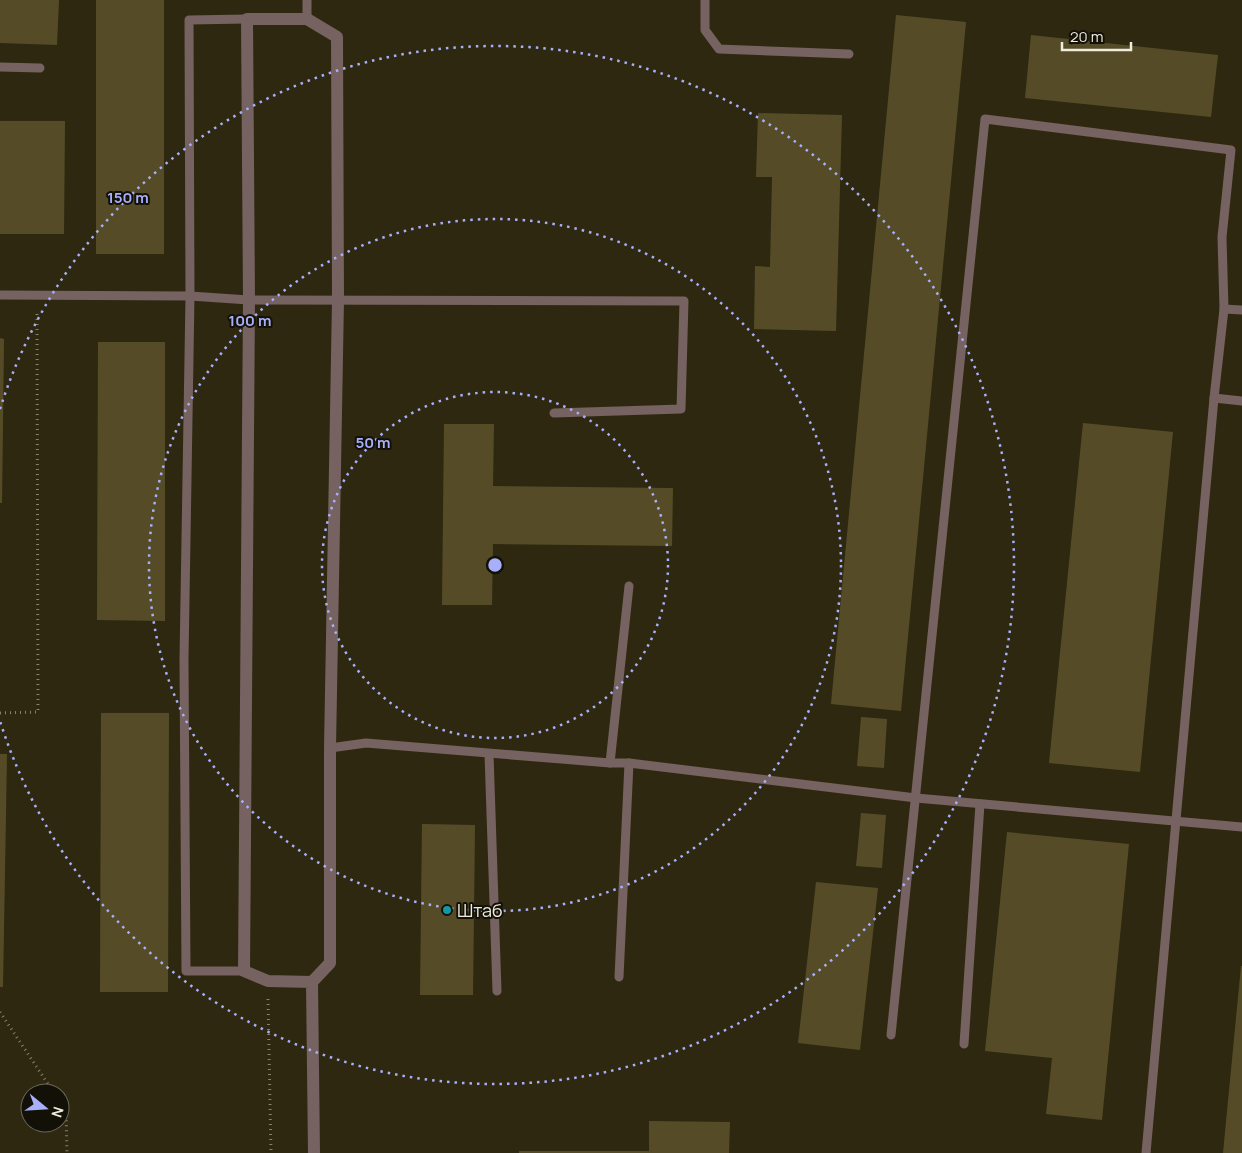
<svg xmlns="http://www.w3.org/2000/svg" width="1242" height="1153" viewBox="0 0 1242 1153" font-family="Manrope,sans-serif">
	<style>
		.building { fill: #554c27 }
		.lines { fill: none; stroke-linecap: round; stroke-linejoin: round }
		.path { stroke: #87826f; stroke-width: 3; stroke-dasharray: 1 4; stroke-linecap: butt }
		.service { stroke: #766260; stroke-width: 9 }
		.minor { stroke: #766260; stroke-width: 12 }
		.ring { fill: none; stroke: #a8b0fc; stroke-width: 2.5; stroke-dasharray: 2.5 5 }
		.culture-dot { fill: #0f9aa8; stroke: #131107; stroke-width: 2 }
		.labels { text-anchor: middle; dominant-baseline: central; stroke-width: 4; stroke-linejoin: round; paint-order: stroke }
		.poi-label { font-size: 18px; fill: #efebdd; stroke: #131107; text-anchor: start }
		.centre { fill: #a8b0fc; stroke: #131107; stroke-width: 2.5 }
		.ring-label { font-size: 15px; text-anchor: middle; font-weight: bold; fill: #a8b0fc; stroke: #131107; stroke-width: 4; stroke-linejoin: round; paint-order: stroke }
	</style>
	<rect width="100%" height="100%" fill="#2e2811"/>
	<g class="building">
		<polygon points="0,0 59,0 57,45 0,43"/>
		<rect x="96" y="0" width="68" height="254"/>
		<polygon points="896,15 966,22 901,711 831,704"/>
		<polygon points="1031,35 1218,55 1211,117 1025,98"/>
		<polygon points="758,113 842,115 836,331 754,329 755,266 770,267 772,177 756,177"/>
		<polygon points="0,121 65,121 64,234 0,234"/>
		<polygon points="0,338 4,339 2,503 0,503"/>
		<polygon points="98,342 165,342 165,621 97,620"/>
		<polygon points="1083,423 1173,432 1140,772 1049,763"/>
		<polygon points="444,424 494,424 493,486 673,488 672,546 493,544 492,605 442,605"/>
		<polygon points="101,713 169,713 168,992 100,992"/>
		<polygon points="861,717 887,719 884,768 857,766"/>
		<polygon points="0,754 7,754 3,987 0,987"/>
		<polygon points="861,813 886,815 882,868 856,866"/>
		<polygon points="422,824 475,825 473,995 420,995"/>
		<polygon points="1007,832 1129,844 1102,1120 1046,1114 1052,1058 985,1051"/>
		<polygon points="816,882 878,888 860,1050 798,1043"/>
		<polygon points="1241,966 1242,966 1242,1153 1223,1153"/>
		<polygon points="649,1121 730,1122 729,1153 519,1153 519,1151 649,1151"/>
	</g>
	<g class="lines">
		<g class="path">
			<polyline points="0,713 38,712 37,311"/>
			<polyline points="268,999 271,1153"/>
			<polyline points="0,1012 54,1093"/>
			<polyline points="60,1102 66,1112 67,1153"/>
		</g>
		<g class="service">
			<polyline points="307,0 307,19"/>
			<polyline points="705,0 705,30 719,49 849,54"/>
			<polyline points="0,67 40,68"/>
			<polyline points="0,295 190,296 249,300 684,301 681,409 554,413"/>
			<polyline points="1224,309 1242,310"/>
			<polyline points="330,748 366,743 610,763 629,763 916,798 1242,827"/>
			<polyline points="489,754 497,991"/>
			<polyline points="610,763 629,586"/>
			<polyline points="244,971 186,971 184,660 190,296 189,20 247,19"/>
			<polyline points="619,977 629,763"/>
			<polyline points="891,1035 985,119 1231,150 1222,237 1224,309 1214,398"/>
			<polyline points="964,1044 980,804"/>
			<polyline points="1146,1153 1214,398 1242,401"/>
		</g>
		<polyline class="minor" points="312,982 268,981 244,971 249,300 247,19 307,19 337,37 338,300 330,748 330,963 312,982 314,1153"/>
	</g>
	<g class="ring">
		<circle cx="495" cy="565" r="173"/>
		<circle cx="495" cy="565" r="346"/>
		<path d="M0 409A519 519 0 1 1 0 721"/>
	</g>
	<circle class="culture-dot" cx="447" cy="910" r="5"/>
	<g class="labels">
		<g class="poi-label">
			<text x="457" y="910">Штаб</text>
		</g>
	</g>
	<circle cx="495" cy="565" r="8" class="centre"/>
	<g class="ring-label">
		<text x="128" y="203">150 m</text>
		<text x="250" y="326">100 m</text>
		<text x="373" y="448">50 m</text>
	</g>
	<g transform="translate(45 1108) rotate(108)"><circle r="24" fill="#131107" stroke="#6b685d"/>
	<path d="M0-4L9 19L0 12L-9 19Z" fill="#a8b0fc"/>
	<text y="-8" font-size="14" font-weight="bold" text-anchor="middle" fill="#efebdd">N</text>
	</g>
	<path d="M1062 42v8h69v-8" fill="none" stroke="#efebdd" stroke-width="2.5"/>
	<text x="1070" y="42" font-size="15" fill="#efebdd" stroke="#131107" stroke-width="4" paint-order="stroke">20 m</text>
</svg>
